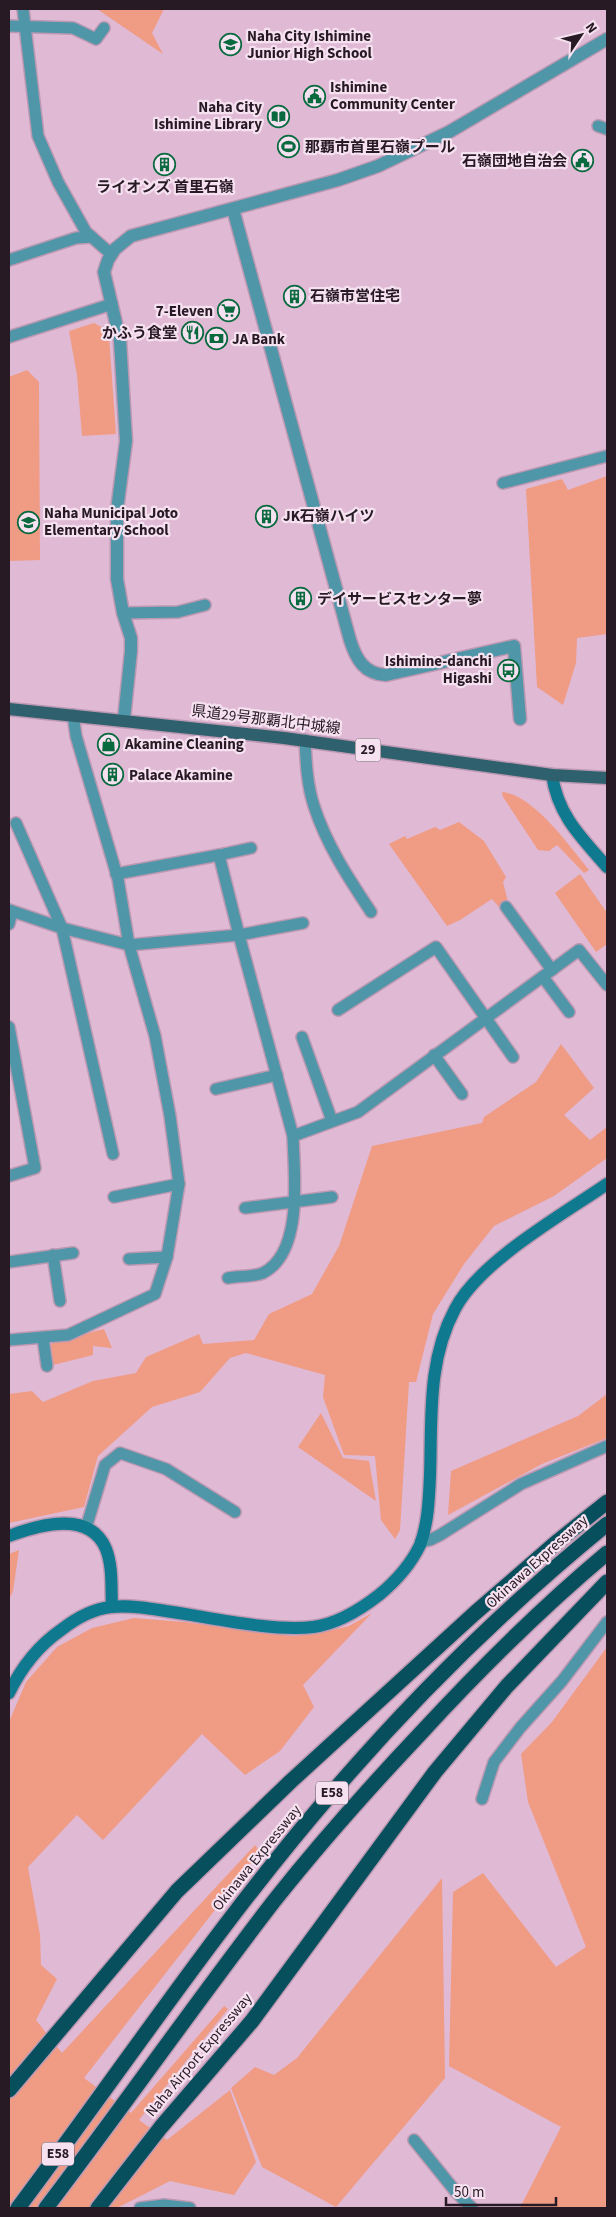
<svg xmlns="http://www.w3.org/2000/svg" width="616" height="2217" viewBox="0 0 616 2217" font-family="'Source Sans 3','Noto Sans JP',sans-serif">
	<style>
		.green { fill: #f09b83 }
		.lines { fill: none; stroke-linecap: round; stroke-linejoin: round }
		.minor-casing { stroke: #bb99b2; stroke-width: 14 }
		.tertiary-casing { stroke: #bb99b2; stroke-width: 15 }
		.secondary-casing { stroke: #bb99b2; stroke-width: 15 }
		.primary-casing { stroke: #bb99b2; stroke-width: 15 }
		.motorway-casing { stroke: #bb99b2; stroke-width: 18 }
		.minor { stroke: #4f96a8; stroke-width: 11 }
		.tertiary { stroke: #4f96a8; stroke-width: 12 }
		.secondary { stroke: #0e798f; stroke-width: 12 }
		.primary { stroke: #2e606d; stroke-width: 12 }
		.motorway { stroke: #074f5d; stroke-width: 15 }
		.labels { text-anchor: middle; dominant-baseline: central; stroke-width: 4.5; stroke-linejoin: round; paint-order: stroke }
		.shield { fill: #f5e1ef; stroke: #665661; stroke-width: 1 }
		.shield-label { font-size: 14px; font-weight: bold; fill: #281a24 }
		.poi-label { font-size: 15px; font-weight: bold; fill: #281a24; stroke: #f5e1ef; text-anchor: start }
		.street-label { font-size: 15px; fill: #281a24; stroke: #f5e1ef }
	</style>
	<rect width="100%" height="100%" fill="#e0b9d5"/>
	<g class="green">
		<polygon points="97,9 164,9 152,33 163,54"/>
		<polygon points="94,323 105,329 109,336 116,434 82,436 77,375 69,331"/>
		<polygon points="27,370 39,382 40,560 9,561 9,377"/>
		<polygon points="607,476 607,634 577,638 576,663 563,705 537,687 526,489 562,479 568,490"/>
		<path d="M 502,792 C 534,795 570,847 589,870 L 584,873 L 557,845 L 549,851 L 538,850 L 503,797 Z"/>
		<polygon points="459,822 484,841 506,877 503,882 508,902 499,907 492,899 460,920 447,926 389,844 405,836 407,839 435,827 440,830"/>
		<polygon points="580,874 607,913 607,944 596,952 555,893"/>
		<polygon points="561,1044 594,1088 564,1115 590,1140 607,1127 607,1158 554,1196 494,1226 464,1264 433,1314 416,1382 409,1382 400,1530 395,1539 381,1520 375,1456 344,1455 323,1397 325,1375 246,1353 230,1358 200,1392 152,1407 98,1456 84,1507 9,1523 9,1394 32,1391 43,1402 93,1381 136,1373 146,1357 199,1334 203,1344 254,1340 269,1314 312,1294 339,1246 372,1146 482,1123 484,1117 536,1082"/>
		<polygon points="104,1329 112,1348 93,1346 93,1355 53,1365 50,1347 53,1342"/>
		<polygon points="607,1394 607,1438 542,1464 448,1515 451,1471 578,1416"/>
		<polygon points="321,1413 343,1458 369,1461 376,1501 298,1447"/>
		<polygon points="19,1550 13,1591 9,1600 9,1554"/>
		<polygon points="372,1613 303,1685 314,1707 280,1751 245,1775 202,1734 103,1840 77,1815 28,1867 40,1935 41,1965 57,1979 36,2020 62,2053 255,1845 260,1852 84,2078 131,2113 224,2006 228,2009 139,2120 167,2140 230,2090 256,2162 234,2195 170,2181 117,2208 9,2208 9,1722 26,1682 57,1647 92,1628 134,1618 184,1622 292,1636 320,1633 349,1626"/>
		<polygon points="607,1647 607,2208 520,2208 561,2127 449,2066 453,1892 483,1873 556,1967 586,1947 528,1802 521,1754 552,1722"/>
		<polygon points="442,1878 445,2078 336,2207 262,2167 231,2088 255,2067 274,2075 297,2058"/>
	</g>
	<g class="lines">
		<defs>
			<g id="minor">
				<polyline points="23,9 38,136 58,182 86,232 111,254"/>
				<polyline points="9,26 73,28 96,39 104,28"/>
				<polyline points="598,126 607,129"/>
				<polyline points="9,260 76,238 92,237"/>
				<polyline points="9,337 112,304"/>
				<polyline points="503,483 607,456"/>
				<polyline points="123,613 178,612 205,605"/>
				<path d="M 305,740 C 306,762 307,785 314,806 C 326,844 349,879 371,912"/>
				<polyline points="16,823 62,928 113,1154"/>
				<polyline points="219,855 251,848"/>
				<polyline points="116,874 219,855 239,935 303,923"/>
				<polyline points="506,907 552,970"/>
				<polyline points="9,910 62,928 129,945 239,935 293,1136 358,1112 579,950 607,985"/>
				<polyline points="9,924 12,911"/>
				<polyline points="543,977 569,1012"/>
				<polyline points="338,1010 436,947 513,1057"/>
				<polyline points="9,1027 35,1168 9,1176"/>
				<polyline points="302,1037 332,1121"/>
				<polyline points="434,1055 462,1094"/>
				<polyline points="216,1089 277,1075"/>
				<polyline points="114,1197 179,1184"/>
				<polyline points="245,1208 332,1197"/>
				<polyline points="53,1255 60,1301"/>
				<polyline points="129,1259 167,1257"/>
				<polyline points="9,1262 73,1253"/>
				<path d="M 228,1278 C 238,1276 254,1277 263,1273 C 304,1252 294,1174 293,1136"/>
				<polyline points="43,1338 47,1366"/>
				<polyline points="9,1340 68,1335 155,1294 167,1257 179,1184 170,1116 155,1036 129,945 118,879 76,736 73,715"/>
				<polyline points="86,1528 105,1465 120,1453 166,1469 235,1512"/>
				<polyline points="421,1542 430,1540 440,1535 521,1484 607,1446"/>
				<polyline points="482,1799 494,1762 520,1728 562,1681 607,1622"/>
				<polyline points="414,2140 456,2192 472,2208"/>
				<polyline points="140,2208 164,2205 190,2208"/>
			</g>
			<g id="tertiary">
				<path d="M 233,209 L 350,640 C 356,659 364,674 386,675 L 514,646 L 520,719"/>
				<polyline points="124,719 131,651 131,638 123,613 117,579 117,510 126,441 120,340 104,272 108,260 115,249 131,236 338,180 378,166 449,132 607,39"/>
			</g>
			<g id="secondary">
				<path d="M 552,775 C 558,816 582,838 607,867"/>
				<path d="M 9,1536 C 38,1525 90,1510 106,1549 C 113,1567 111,1588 112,1607"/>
				<path d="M 9,1693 C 21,1668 38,1646 61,1630 C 75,1619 93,1609 111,1607 C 129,1605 148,1608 166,1611 C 209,1617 272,1632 313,1627 C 337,1624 361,1609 379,1595 C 396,1581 411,1564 420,1545 C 428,1524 429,1499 430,1476 C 432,1419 427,1361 455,1309 C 480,1261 562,1215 607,1184"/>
			</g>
			<polyline id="primary" points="9,709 284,738 552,775 607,778"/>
			<g id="motorway">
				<polyline points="9,2090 177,1891 290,1782 475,1613 558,1541 607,1502"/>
				<path d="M 18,2208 C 124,2067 221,1920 337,1787 C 419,1692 510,1603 607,1524"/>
				<path d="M 46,2208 C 123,2107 196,2002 274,1901 C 320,1843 369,1788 420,1734 C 479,1670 540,1609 607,1553"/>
				<polyline points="98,2208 161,2127 252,2021 435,1772 507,1686 607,1582"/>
			</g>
		</defs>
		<use href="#minor" class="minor-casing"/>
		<use href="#tertiary" class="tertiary-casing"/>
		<use href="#secondary" class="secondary-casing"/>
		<use href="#primary" class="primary-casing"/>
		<use href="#motorway" class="motorway-casing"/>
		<use href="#minor" class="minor"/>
		<use href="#tertiary" class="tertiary"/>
		<use href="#secondary" class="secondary"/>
		<use href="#primary" class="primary"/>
		<use href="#motorway" class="motorway"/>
	</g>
	<defs>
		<symbol id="school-ring" viewBox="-11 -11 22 22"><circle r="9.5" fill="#f5e1ef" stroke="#0a6a3f" stroke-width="1.5"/><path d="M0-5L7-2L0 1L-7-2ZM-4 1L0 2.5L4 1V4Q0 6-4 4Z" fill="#0a6a3f"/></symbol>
		<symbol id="civic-ring" viewBox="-11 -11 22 22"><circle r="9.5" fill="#f5e1ef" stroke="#0a6a3f" stroke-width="1.5"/><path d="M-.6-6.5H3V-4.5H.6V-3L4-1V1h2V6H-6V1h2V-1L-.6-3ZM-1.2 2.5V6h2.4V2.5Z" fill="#0a6a3f"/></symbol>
		<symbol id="library-ring" viewBox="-11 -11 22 22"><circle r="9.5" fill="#f5e1ef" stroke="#0a6a3f" stroke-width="1.5"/><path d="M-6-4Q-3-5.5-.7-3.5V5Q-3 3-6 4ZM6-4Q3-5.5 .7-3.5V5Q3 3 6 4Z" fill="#0a6a3f"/></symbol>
		<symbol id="stadium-ring" viewBox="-11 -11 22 22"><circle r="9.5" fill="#f5e1ef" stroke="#0a6a3f" stroke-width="1.5"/><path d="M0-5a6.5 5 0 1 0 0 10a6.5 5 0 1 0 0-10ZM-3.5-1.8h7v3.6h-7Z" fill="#0a6a3f"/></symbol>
		<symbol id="building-ring" viewBox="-11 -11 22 22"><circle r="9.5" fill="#f5e1ef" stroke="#0a6a3f" stroke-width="1.5"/><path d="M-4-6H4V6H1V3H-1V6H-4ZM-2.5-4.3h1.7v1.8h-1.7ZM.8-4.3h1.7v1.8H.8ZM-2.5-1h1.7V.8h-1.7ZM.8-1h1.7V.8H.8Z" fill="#0a6a3f"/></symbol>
		<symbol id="supermarket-ring" viewBox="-11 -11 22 22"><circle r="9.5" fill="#f5e1ef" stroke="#0a6a3f" stroke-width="1.5"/><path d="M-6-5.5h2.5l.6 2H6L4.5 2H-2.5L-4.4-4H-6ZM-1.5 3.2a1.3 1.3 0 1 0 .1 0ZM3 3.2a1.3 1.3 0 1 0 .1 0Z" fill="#0a6a3f"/></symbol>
		<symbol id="restaurant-ring" viewBox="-11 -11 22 22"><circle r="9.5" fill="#f5e1ef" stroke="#0a6a3f" stroke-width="1.5"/><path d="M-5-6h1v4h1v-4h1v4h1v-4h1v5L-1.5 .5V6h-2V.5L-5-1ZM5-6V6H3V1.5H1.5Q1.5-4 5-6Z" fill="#0a6a3f"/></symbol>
		<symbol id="bank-ring" viewBox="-11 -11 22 22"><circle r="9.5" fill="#f5e1ef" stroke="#0a6a3f" stroke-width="1.5"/><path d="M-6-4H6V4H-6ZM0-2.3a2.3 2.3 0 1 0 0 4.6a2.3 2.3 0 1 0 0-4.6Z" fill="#0a6a3f"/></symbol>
		<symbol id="bus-ring" viewBox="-11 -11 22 22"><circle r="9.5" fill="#f5e1ef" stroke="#0a6a3f" stroke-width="1.5"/><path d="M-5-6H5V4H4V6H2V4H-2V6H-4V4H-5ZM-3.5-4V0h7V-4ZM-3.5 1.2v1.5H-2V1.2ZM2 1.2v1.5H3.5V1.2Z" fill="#0a6a3f"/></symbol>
		<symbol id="shop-ring" viewBox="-11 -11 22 22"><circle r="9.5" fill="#f5e1ef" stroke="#0a6a3f" stroke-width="1.5"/><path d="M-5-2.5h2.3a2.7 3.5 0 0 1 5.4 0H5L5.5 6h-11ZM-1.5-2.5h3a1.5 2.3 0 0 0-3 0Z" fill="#0a6a3f"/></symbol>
	</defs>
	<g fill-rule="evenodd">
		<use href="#school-ring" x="218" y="32" width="25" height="25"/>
		<use href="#civic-ring" x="302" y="84" width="25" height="25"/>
		<use href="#library-ring" x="266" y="104" width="25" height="25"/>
		<use href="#stadium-ring" x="276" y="134" width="25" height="25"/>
		<use href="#civic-ring" x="570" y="148" width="25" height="25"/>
		<use href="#building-ring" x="152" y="152" width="25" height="25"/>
		<use href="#building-ring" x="282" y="284" width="25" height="25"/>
		<use href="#supermarket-ring" x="216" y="298" width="25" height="25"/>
		<use href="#restaurant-ring" x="180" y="320" width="25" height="25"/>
		<use href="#bank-ring" x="204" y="326" width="25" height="25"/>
		<use href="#building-ring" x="254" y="504" width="25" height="25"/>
		<use href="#school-ring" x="16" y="510" width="25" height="25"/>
		<use href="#building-ring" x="288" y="586" width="25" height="25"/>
		<use href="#bus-ring" x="496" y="658" width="25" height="25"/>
		<use href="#shop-ring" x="96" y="732" width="25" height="25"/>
		<use href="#building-ring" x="100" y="762" width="25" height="25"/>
	</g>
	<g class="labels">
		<g class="shield">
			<rect x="355.5" y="738.5" width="25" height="23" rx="4"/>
			<rect x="316" y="1781.5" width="32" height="23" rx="4"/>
			<rect x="42" y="2142.5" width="32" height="23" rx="4"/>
		</g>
		<g class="shield-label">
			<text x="368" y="750">29</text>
			<text x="332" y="1793">E58</text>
			<text x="58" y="2154">E58</text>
		</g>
		<g class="poi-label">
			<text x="247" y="36">Naha City Ishimine<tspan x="247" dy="17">Junior High School</tspan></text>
			<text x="330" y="87">Ishimine<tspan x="330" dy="17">Community Center</tspan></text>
			<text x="262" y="107" text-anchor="end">Naha City<tspan x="262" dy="17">Ishimine Library</tspan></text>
			<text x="305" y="147">那覇市首里石嶺プール</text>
			<text x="567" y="161" text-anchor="end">石嶺団地自治会</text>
			<text x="165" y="187" text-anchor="middle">ライオンズ 首里石嶺</text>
			<text x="310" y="296">石嶺市営住宅</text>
			<text x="213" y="311" text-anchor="end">7-Eleven</text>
			<text x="177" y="333" text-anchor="end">かふう食堂</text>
			<text x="232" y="339">JA Bank</text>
			<text x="44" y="513">Naha Municipal Joto<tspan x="44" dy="17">Elementary School</tspan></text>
			<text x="283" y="516">JK石嶺ハイツ</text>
			<text x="317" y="599">デイサービスセンター夢</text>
			<text x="492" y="661" text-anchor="end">Ishimine-danchi<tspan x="492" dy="17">Higashi</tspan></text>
			<text x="125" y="744">Akamine Cleaning</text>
			<text x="129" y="775">Palace Akamine</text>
		</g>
		<g class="street-label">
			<text transform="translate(266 720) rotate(7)">県道29号那覇北中城線</text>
			<text transform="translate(537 1562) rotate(-42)">Okinawa Expressway</text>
			<text transform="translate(257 1858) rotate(-51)">Okinawa Expressway</text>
			<text transform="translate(199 2055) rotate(-50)">Naha Airport Expressway</text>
		</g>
	</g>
	<rect width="616" height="2217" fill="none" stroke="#281a24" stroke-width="20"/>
	<g transform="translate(581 35) rotate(55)" stroke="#f5e1ef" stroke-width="4" paint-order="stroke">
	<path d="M0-4L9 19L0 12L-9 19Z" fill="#281a24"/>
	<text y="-8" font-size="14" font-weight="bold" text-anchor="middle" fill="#281a24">N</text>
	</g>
	<path d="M446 2197v8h110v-8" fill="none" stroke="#281a24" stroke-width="2.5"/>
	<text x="454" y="2197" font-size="15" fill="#281a24" stroke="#f5e1ef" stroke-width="4" paint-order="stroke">50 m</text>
</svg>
